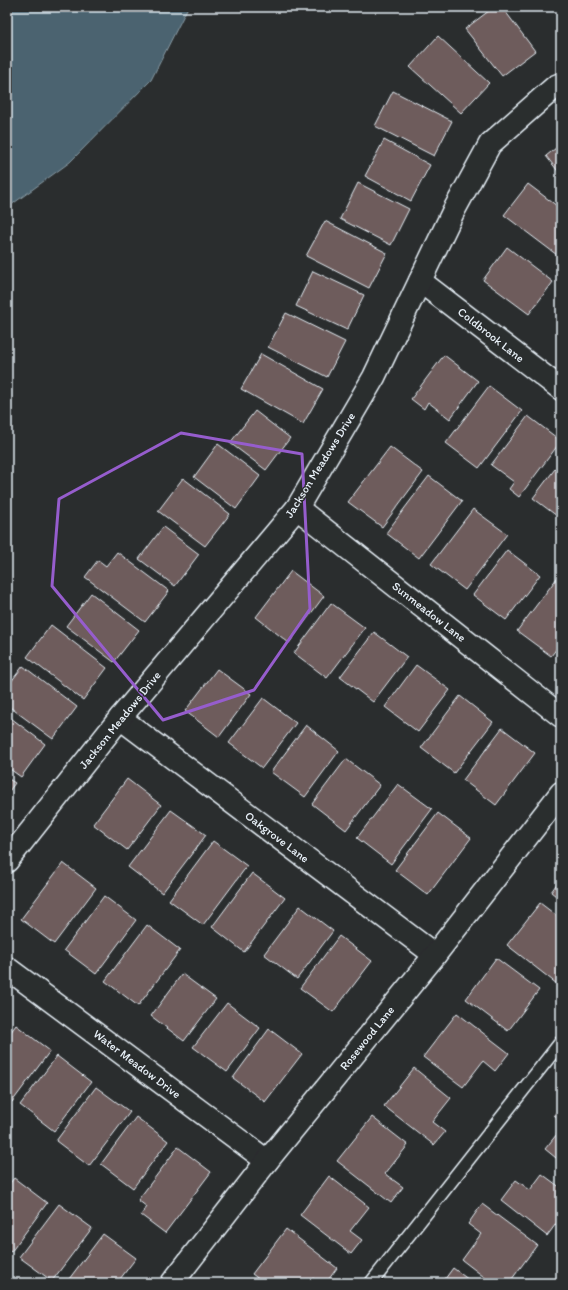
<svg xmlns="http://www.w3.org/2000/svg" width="568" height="1290" viewBox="0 0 568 1290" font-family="Itim,sans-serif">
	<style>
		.water { fill: #4b636f; stroke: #8a9ca6 }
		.building { fill: #6e5c5b; stroke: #e8f1f8 }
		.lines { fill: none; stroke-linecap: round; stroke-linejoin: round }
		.service-casing { stroke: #e8f1f8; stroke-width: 15 }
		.minor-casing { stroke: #e8f1f8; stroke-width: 25 }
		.tertiary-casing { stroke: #e8f1f8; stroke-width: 25 }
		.service { stroke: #2a2d2e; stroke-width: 12 }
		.minor { stroke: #2a2d2e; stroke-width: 22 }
		.tertiary { stroke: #2a2d2e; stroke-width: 22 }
		.marked { fill: none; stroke: #965dcd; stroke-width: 3; stroke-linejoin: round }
		.labels { text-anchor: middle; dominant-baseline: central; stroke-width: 3; stroke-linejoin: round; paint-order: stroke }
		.street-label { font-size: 12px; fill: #e8f1f8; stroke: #2a2d2e }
	</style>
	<rect width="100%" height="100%" fill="#2a2d2e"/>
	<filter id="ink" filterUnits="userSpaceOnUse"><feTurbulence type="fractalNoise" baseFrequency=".025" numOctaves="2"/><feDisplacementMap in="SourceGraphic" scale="8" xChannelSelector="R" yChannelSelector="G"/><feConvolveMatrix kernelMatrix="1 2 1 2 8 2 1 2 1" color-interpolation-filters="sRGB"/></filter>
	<g filter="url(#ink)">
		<polygon class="water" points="7,7 188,7 151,80 70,162 7,208"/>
		<g class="building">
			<polygon points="494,7 502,7 535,51 502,76 465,29"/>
			<polygon points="438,36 489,83 461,113 410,67"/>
			<polygon points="393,91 452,121 434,156 375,126"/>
			<polygon points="384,140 430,165 411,201 365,176"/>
			<polygon points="561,144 561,175 546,156"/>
			<polygon points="358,183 409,209 391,245 340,219"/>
			<polygon points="528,184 561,209 561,258 504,215"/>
			<polygon points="325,221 387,253 369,288 306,256"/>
			<polygon points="507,247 553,282 529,314 483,280"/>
			<polygon points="313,271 364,295 347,330 296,306"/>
			<polygon points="286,313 345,342 327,377 268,347"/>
			<polygon points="261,354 323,389 303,424 241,389"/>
			<polygon points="444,355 478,381 450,419 428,402 424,409 411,399"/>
			<polygon points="489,386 522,411 479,468 446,443"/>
			<polygon points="255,411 290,438 266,470 230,443"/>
			<polygon points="528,416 561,441 519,497 509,489 514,482 491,465"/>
			<polygon points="218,444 260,476 236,509 194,477"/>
			<polygon points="390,447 423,472 382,527 348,502"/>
			<polygon points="561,461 561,519 533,498"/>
			<polygon points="429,476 462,501 419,558 386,533"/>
			<polygon points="183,478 230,514 205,546 158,511"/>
			<polygon points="473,509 507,534 465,590 431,564"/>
			<polygon points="163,527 199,554 175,586 139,559"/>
			<polygon points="507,550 540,575 506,620 473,595"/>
			<polygon points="117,552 169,591 145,622 85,577 98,560 106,566"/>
			<polygon points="291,571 324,596 289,643 256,617"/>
			<polygon points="560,574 561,575 561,643 551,656 517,631"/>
			<polygon points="91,593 139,630 114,662 66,626"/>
			<polygon points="331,603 365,628 327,678 294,653"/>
			<polygon points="51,625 107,668 83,700 27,657"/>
			<polygon points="374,632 407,657 373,702 340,677"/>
			<polygon points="416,665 450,690 418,732 385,707"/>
			<polygon points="23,666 77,707 53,739 7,705 7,687"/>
			<polygon points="217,669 251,694 219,737 185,711"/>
			<polygon points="460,696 493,722 454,773 421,748"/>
			<polygon points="263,698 296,723 262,768 229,743"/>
			<polygon points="7,715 45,744 21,777 7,767"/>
			<polygon points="306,725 339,751 305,797 271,772"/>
			<polygon points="502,728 535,753 496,805 463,780"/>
			<polygon points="346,759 380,785 346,830 312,804"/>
			<polygon points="7,778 15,783 7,794"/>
			<polygon points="127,779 161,805 127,850 93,824"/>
			<polygon points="398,784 432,809 391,864 357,838"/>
			<polygon points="171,810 206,835 162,893 128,867"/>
			<polygon points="438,813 471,838 428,895 395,870"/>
			<polygon points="213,841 247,866 203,925 169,900"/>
			<polygon points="63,863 96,888 54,944 21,919"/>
			<polygon points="252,873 285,898 244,952 212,927"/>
			<polygon points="561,878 561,900 551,892"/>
			<polygon points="104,896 136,920 96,974 64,950"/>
			<polygon points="540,903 561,919 561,959 560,961 561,962 561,979 557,984 507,945"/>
			<polygon points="300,906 333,931 297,979 264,954"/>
			<polygon points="147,925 180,950 138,1006 105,981"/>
			<polygon points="339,936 372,961 333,1012 300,988"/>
			<polygon points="496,958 539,990 508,1031 466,999"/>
			<polygon points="182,974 216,999 184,1041 151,1016"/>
			<polygon points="227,1003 260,1028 227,1072 193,1047"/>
			<polygon points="457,1013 509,1053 495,1071 483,1061 463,1087 423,1057"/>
			<polygon points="16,1025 50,1051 12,1102 7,1098 7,1037"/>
			<polygon points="269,1029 302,1054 265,1102 233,1078"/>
			<polygon points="57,1056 91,1082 54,1131 20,1105"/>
			<polygon points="414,1068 451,1098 432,1122 445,1132 434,1145 384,1106"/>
			<polygon points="96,1087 130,1112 89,1166 56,1141"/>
			<polygon points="561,1106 561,1120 554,1115"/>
			<polygon points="136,1117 168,1141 133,1188 101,1164"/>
			<polygon points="372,1117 408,1145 385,1174 403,1187 391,1203 337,1161"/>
			<polygon points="561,1129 561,1162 545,1149"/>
			<polygon points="178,1147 211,1172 165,1233 141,1215 147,1207 138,1200"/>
			<polygon points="542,1174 561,1188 561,1217 547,1236 501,1200 516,1180 530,1190"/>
			<polygon points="329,1176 369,1207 350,1231 362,1240 351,1254 300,1215"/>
			<polygon points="14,1178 47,1203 11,1252 7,1249 7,1187"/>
			<polygon points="59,1204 92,1228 52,1281 19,1257"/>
			<polygon points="482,1204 537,1245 509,1283 492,1283 462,1260 481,1234 468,1224"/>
			<polygon points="286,1229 337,1268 326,1283 319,1283 313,1278 309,1283 264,1283 252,1274"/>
			<polygon points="103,1234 136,1258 117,1283 66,1283"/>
			<polygon points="453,1268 473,1283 442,1283"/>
		</g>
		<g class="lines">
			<defs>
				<polyline id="service" points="371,1283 561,1042"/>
				<g id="minor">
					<polyline points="420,281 561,389"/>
					<polyline points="297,508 561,716"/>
					<polyline points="120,718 435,955"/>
					<polyline points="7,861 120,718 297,508 374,377 453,212 490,144 556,86 561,84"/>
					<polyline points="7,968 267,1161"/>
				</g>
				<polyline id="tertiary" points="172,1283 267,1161 435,955 561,793"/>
			</defs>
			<use href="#service" class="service-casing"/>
			<use href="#minor" class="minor-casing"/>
			<use href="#tertiary" class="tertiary-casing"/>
			<use href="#service" class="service"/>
			<use href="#minor" class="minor"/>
			<use href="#tertiary" class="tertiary"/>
		</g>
	</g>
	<path class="marked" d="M 181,433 L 302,454 L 310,609 L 254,690 L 163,720 L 52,586 L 59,499 Z"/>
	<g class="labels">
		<g class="street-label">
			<text transform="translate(491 335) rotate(38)">Coldbrook Lane</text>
			<text transform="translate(320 465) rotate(-58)">Jackson Meadows Drive</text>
			<text transform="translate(429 612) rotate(38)">Sunmeadow Lane</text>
			<text transform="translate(120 720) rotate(-51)">Jackson Meadows Drive</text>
			<text transform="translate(277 837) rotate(37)">Oakgrove Lane</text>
			<text transform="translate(367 1038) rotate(-51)">Rosewood Lane</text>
			<text transform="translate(137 1064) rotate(37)">Water Meadow Drive</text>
		</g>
	</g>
	<rect width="568" height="1290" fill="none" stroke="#2a2d2e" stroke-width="24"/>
	<rect x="12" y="12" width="544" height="1266" fill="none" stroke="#e8f1f8" stroke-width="1.5" filter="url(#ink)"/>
</svg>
